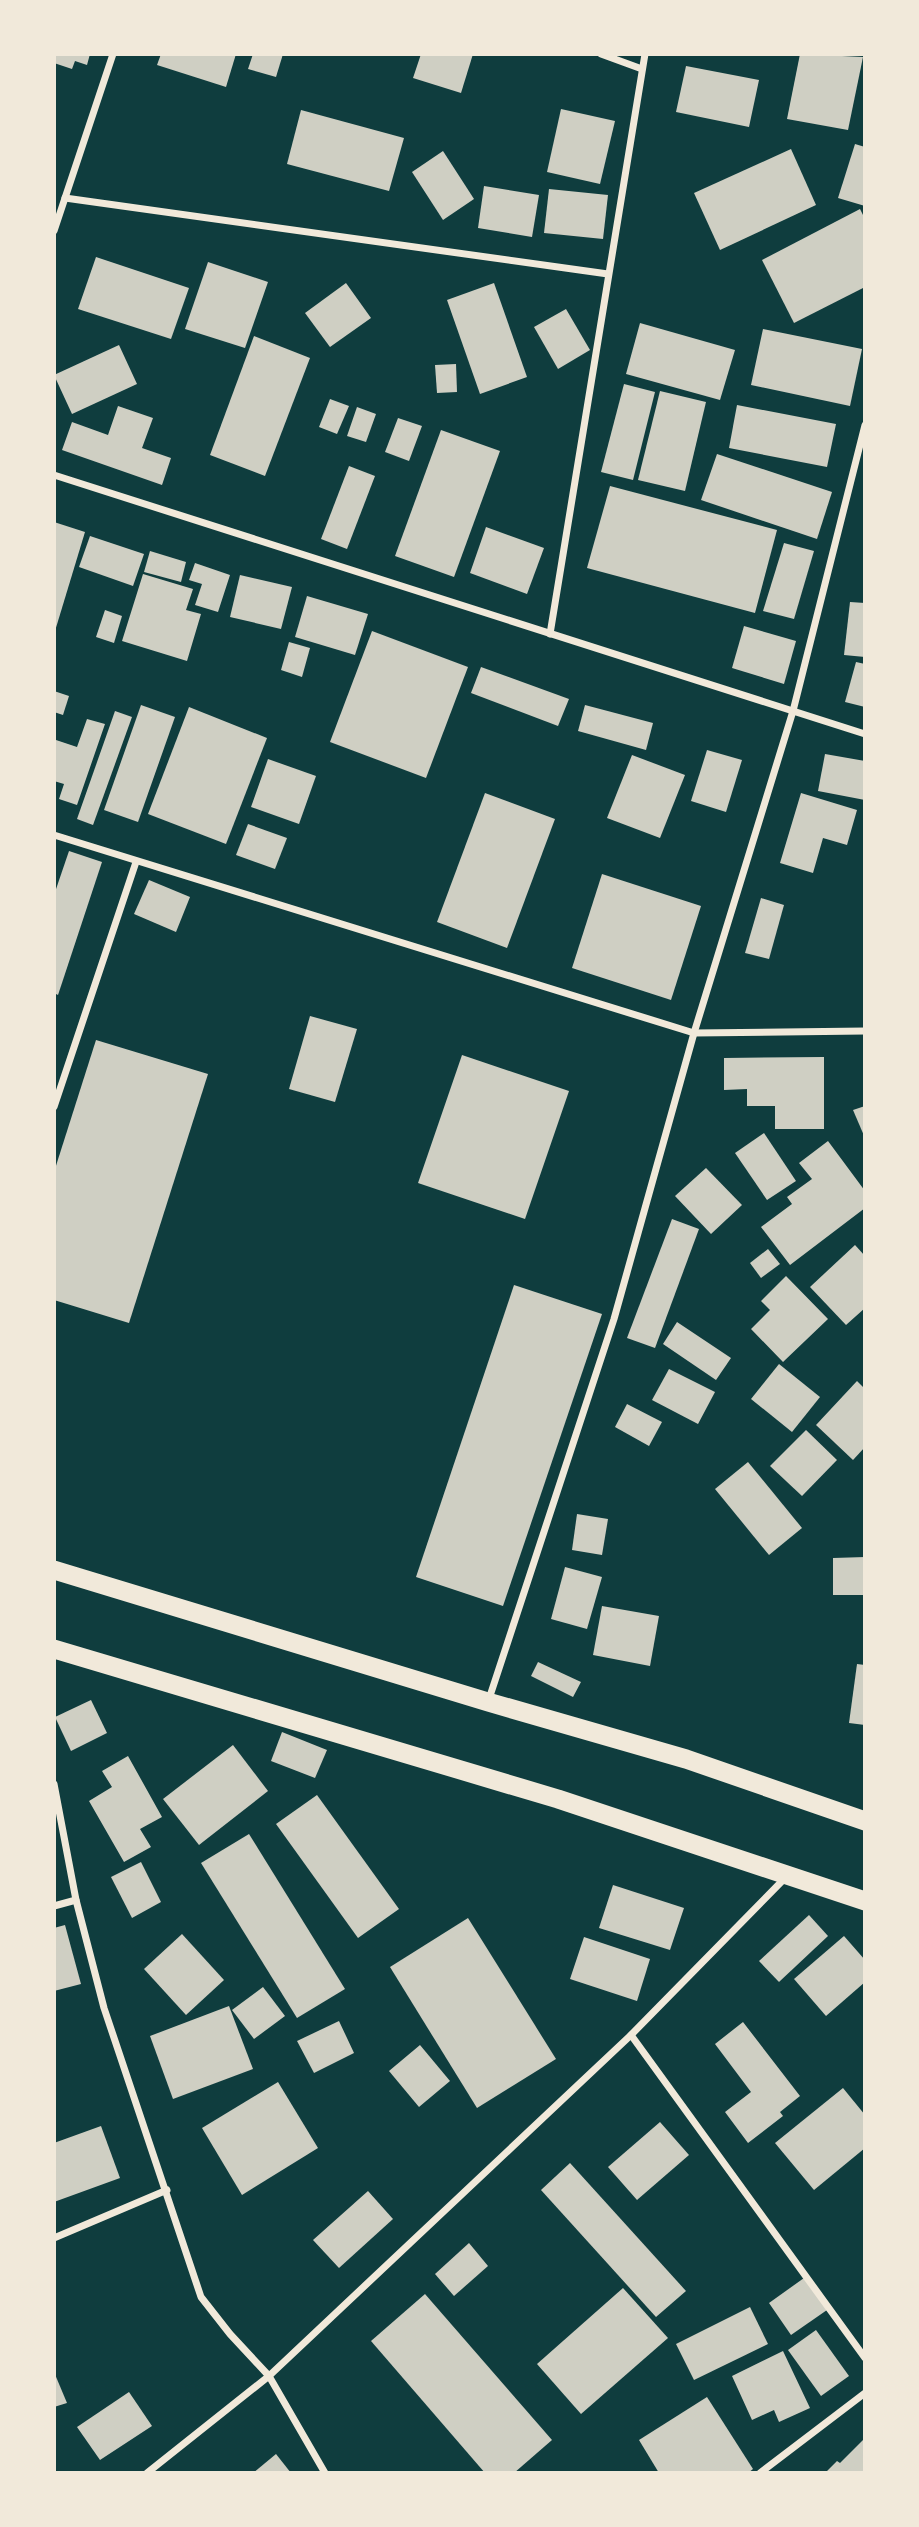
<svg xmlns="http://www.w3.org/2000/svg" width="919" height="2527" viewBox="0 0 919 2527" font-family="'Source Serif 4',serif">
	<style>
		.building { fill: #cfcfc3 }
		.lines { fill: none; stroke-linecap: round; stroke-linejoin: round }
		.minor { stroke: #f1e9da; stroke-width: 7 }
		.trunk { stroke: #f1e9da; stroke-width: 19 }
	</style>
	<rect width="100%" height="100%" fill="#0f3d3e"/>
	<g class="building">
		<polygon points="54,54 90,54 87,65 75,61 72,69 54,63"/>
		<polygon points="161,54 236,54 226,87 157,65"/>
		<polygon points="253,54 283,54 276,77 248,69"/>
		<polygon points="421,54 473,54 461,93 413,78"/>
		<polygon points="800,54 863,57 848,130 787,119"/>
		<polygon points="686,66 759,80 749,127 676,112"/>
		<polygon points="561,109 615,121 600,184 547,172"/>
		<polygon points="301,110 404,138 389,191 287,164"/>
		<polygon points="855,144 865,147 865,206 838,198"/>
		<polygon points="791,149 816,205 720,250 694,193"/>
		<polygon points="443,151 474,199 443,220 412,172"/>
		<polygon points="484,186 539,195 532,237 478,228"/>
		<polygon points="549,189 608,195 603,239 544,233"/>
		<polygon points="860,209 865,219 865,287 794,323 762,260"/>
		<polygon points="96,257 189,288 171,339 78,309"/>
		<polygon points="208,262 268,282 245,348 185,329"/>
		<polygon points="346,283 371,318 330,347 305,313"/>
		<polygon points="494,283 527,377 480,394 447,300"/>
		<polygon points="566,309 590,350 558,369 534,327"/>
		<polygon points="640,323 735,350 720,400 626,374"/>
		<polygon points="763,329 862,349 850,406 751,385"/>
		<polygon points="254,336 310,358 265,476 210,455"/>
		<polygon points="119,345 137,384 72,414 54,375"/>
		<polygon points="456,364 457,392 437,393 435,365"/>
		<polygon points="624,384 655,392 633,480 601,472"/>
		<polygon points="660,391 706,402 685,491 638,480"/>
		<polygon points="330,399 349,406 337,434 319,427"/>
		<polygon points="737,405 836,424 827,467 729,448"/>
		<polygon points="118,406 153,418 142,448 171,458 162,485 62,450 72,422 108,435"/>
		<polygon points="357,407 376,414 366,442 347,436"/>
		<polygon points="398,418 422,426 409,461 385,452"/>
		<polygon points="441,430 500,451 454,577 395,556"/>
		<polygon points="717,454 832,492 817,539 701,500"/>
		<polygon points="349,466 375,476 347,549 321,539"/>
		<polygon points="610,486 777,530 755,613 587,568"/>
		<polygon points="54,522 85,532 55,631 54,631"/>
		<polygon points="486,527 544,548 527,594 470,573"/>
		<polygon points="90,536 144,554 133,586 79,567"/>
		<polygon points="784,543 814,551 794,619 763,611"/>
		<polygon points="150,551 186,562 181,582 144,572"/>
		<polygon points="195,563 230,575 218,612 195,605 202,584 189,580"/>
		<polygon points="143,574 193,589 186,610 201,614 187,661 122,641"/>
		<polygon points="240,575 292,587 281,629 230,617"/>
		<polygon points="307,596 368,614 355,655 295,637"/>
		<polygon points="850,602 865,603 865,657 844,655"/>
		<polygon points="105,610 122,616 114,643 96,637"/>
		<polygon points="744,626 796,641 784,684 732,668"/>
		<polygon points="372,631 468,667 426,778 330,742"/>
		<polygon points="289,642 310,648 302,677 281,670"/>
		<polygon points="856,662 865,664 865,707 845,702"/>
		<polygon points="481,667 569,699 558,726 471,693"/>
		<polygon points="54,691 69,696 63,715 54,712"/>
		<polygon points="141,705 175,717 138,822 104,810"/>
		<polygon points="585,705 653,723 646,750 578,731"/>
		<polygon points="189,707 267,738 226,844 148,814"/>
		<polygon points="115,711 132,717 93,825 77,819"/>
		<polygon points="87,719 105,724 77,805 59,799 64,784 54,781 54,744 56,740 77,747"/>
		<polygon points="707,750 742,760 726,812 691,801"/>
		<polygon points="825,754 865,761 865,800 818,791"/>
		<polygon points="632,755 685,775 660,838 607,818"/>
		<polygon points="268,759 316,776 299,824 251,807"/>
		<polygon points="485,793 555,819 507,948 437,922"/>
		<polygon points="801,793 857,810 847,845 823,838 813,873 780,863"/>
		<polygon points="248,824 287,838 275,869 236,855"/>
		<polygon points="69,851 102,862 58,995 54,993 54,895"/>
		<polygon points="602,874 701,906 671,1000 572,968"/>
		<polygon points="149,880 190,897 176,932 134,914"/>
		<polygon points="761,898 784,905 769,959 745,953"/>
		<polygon points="310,1016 357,1029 335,1102 289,1089"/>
		<polygon points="96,1040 208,1074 129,1323 54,1300 54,1172"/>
		<polygon points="462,1055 569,1091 525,1219 418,1183"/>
		<polygon points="824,1057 824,1129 775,1129 775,1106 747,1106 747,1089 724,1090 724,1058"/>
		<polygon points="865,1106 865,1138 853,1110"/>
		<polygon points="764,1133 796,1181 767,1200 735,1153"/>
		<polygon points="828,1141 865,1191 865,1208 790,1265 761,1227 792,1204 787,1197 812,1179 799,1163"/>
		<polygon points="706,1168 742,1205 711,1234 675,1196"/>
		<polygon points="672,1219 699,1229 655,1348 627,1338"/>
		<polygon points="855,1245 865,1256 865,1308 846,1325 810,1287"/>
		<polygon points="768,1249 780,1264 761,1278 750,1263"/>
		<polygon points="786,1276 828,1319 783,1362 751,1329 770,1310 761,1301"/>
		<polygon points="514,1285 602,1314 503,1606 416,1577"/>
		<polygon points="677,1322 731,1358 716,1380 663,1344"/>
		<polygon points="779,1364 820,1397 792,1432 751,1399"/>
		<polygon points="669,1369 715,1392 698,1424 652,1400"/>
		<polygon points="857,1381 865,1389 865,1447 853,1460 816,1425"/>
		<polygon points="627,1404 662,1422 649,1446 615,1427"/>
		<polygon points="806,1430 837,1460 802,1496 770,1466"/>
		<polygon points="748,1462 802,1528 769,1555 715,1489"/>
		<polygon points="577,1514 608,1519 602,1555 572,1550"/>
		<polygon points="865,1557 865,1595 833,1595 833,1558"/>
		<polygon points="565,1567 602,1577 587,1629 551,1619"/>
		<polygon points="602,1606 659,1616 650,1666 593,1655"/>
		<polygon points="538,1662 581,1682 573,1697 531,1676"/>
		<polygon points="857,1664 865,1665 865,1725 849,1723"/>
		<polygon points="91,1700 107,1733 71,1751 55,1717"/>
		<polygon points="282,1732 327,1750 315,1778 271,1761"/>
		<polygon points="233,1745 268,1791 199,1845 163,1799"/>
		<polygon points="128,1756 162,1817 140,1829 151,1847 124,1862 89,1801 112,1787 102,1771"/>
		<polygon points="317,1795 399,1909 358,1938 276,1824"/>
		<polygon points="249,1834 345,1989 297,2018 201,1863"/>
		<polygon points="141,1862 161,1902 132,1918 111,1877"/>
		<polygon points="613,1885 684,1908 670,1950 599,1928"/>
		<polygon points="809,1915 828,1936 779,1982 759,1961"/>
		<polygon points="468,1918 556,2059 477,2108 390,1967"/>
		<polygon points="65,1925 81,1984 54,1991 54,1928"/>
		<polygon points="182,1934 224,1980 186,2015 144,1969"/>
		<polygon points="844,1936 865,1960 865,1982 826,2016 794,1979"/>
		<polygon points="584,1937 650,1959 637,2001 570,1979"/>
		<polygon points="263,1987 285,2016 254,2039 232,2010"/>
		<polygon points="229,2006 253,2069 173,2099 150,2036"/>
		<polygon points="339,2021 354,2053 314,2073 297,2041"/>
		<polygon points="743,2022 800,2096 780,2112 783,2116 748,2143 725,2112 751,2092 715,2044"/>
		<polygon points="420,2045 450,2081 419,2107 389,2071"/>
		<polygon points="278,2082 318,2148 242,2195 202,2128"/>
		<polygon points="843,2088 865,2115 865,2148 814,2190 775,2143"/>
		<polygon points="660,2122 689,2155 637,2200 608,2167"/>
		<polygon points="101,2126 120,2178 54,2202 54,2143"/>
		<polygon points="570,2163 686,2291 656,2317 541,2190"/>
		<polygon points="368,2191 393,2219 339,2268 313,2240"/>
		<polygon points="469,2243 488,2266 454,2296 435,2274"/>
		<polygon points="804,2278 827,2310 791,2335 769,2303"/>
		<polygon points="623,2288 668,2338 581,2414 537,2364"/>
		<polygon points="425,2294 552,2440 514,2473 485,2473 371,2341"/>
		<polygon points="750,2307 768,2344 694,2380 676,2344"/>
		<polygon points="816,2330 849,2376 821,2396 788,2350"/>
		<polygon points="783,2351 810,2408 779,2422 774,2410 752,2420 732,2376"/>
		<polygon points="54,2372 67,2403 54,2407"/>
		<polygon points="129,2392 152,2426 100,2460 77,2427"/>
		<polygon points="707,2397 753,2469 748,2473 659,2473 639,2440"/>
		<polygon points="865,2438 865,2473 825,2473 837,2461 840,2463"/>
		<polygon points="276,2454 291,2473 253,2473"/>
	</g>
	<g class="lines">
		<g class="minor">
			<polyline points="601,54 642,69"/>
			<polyline points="65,198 608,274"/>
			<polyline points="54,231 113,54"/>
			<polyline points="54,475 865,734"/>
			<polyline points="550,634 645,54"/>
			<polyline points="54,835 694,1033 865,1031"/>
			<polyline points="54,1107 136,862"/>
			<polyline points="488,1702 614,1319 694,1033 793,711 865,425"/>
			<polyline points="54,1784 76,1900 104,2008 201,2297 230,2334 269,2376 325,2473"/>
			<polyline points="54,1906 76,1900"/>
			<polyline points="631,2035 865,2358"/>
			<polyline points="54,2238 167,2190"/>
			<polyline points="147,2473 269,2376 631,2035 786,1877"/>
			<polyline points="760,2473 865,2393"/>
		</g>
		<g class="trunk">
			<polyline points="54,1570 488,1702 686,1759 865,1821"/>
			<polyline points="54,1649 558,1799 865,1901"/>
		</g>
	</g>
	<rect width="919" height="2527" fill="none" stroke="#f1e9da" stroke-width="112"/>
</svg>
